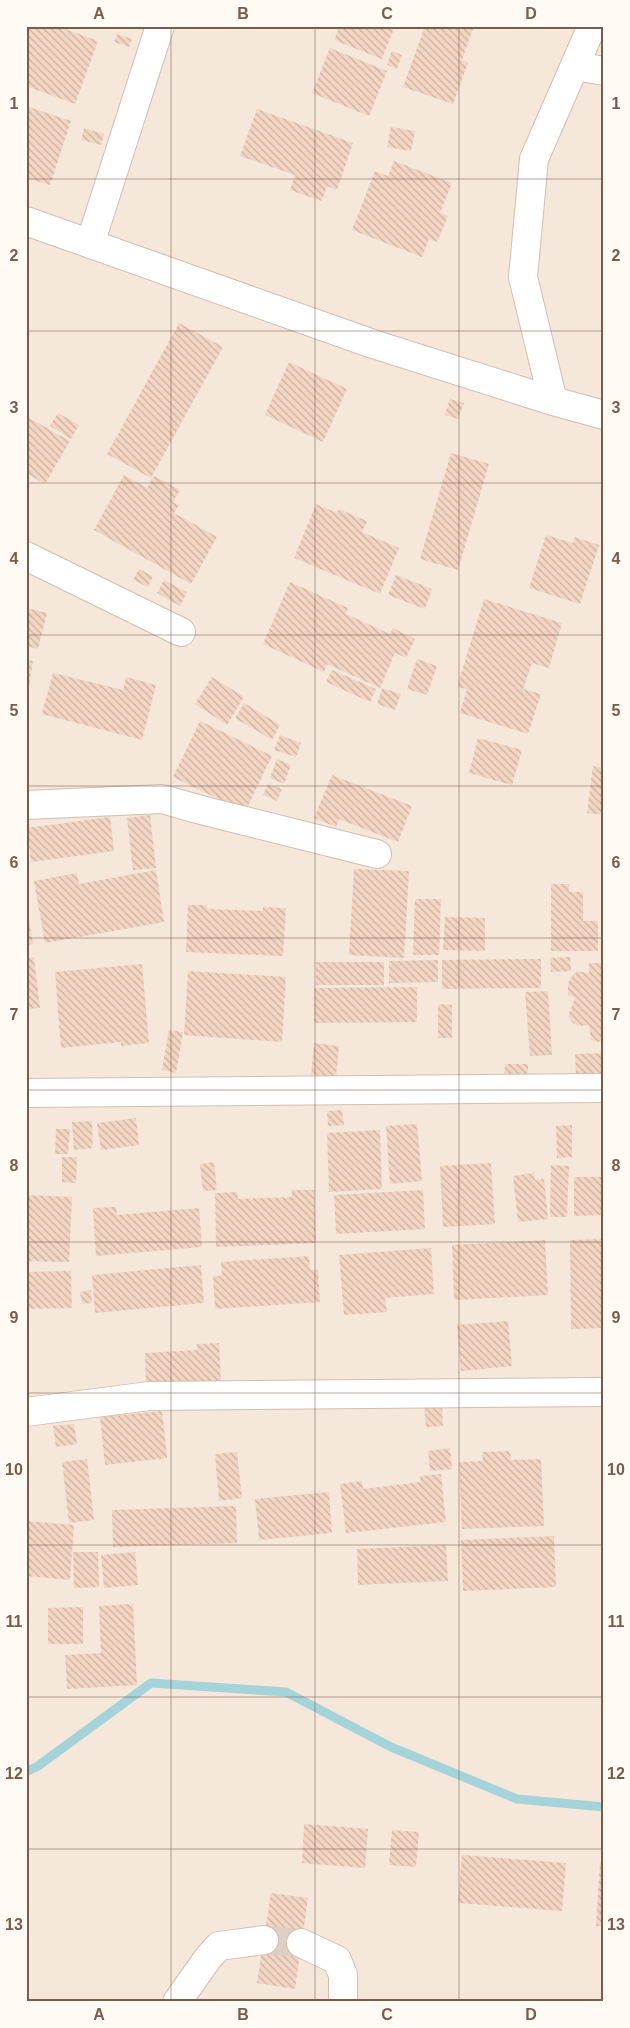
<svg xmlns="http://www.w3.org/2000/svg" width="630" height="2028" viewBox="0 0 630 2028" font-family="Arial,sans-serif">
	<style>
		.residential { fill: #f5e8da }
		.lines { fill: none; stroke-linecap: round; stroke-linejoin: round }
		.stream { stroke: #a5d3da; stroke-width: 9 }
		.building { fill: url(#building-back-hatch) }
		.minor-tunnel { stroke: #dcd0c4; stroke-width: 28; stroke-dasharray: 28 14; stroke-linecap: butt }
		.minor-casing { stroke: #d1beb0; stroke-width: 30 }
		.minor { stroke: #fff; stroke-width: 28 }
		.grid { fill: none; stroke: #7a5c4d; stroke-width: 1; stroke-opacity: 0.55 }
		.neatline { fill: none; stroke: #7a5c4d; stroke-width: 2 }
		.grid-label { font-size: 16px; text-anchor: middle; font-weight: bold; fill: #7a5c4d }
	</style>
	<defs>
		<pattern id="building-back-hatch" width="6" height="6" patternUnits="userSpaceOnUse" patternTransform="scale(1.25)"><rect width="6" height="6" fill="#f3d5c3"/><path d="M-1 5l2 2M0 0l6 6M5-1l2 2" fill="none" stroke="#cab0a1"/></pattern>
	</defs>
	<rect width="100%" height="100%" fill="#fdf6ec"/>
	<rect class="residential" x="26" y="26" width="578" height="1976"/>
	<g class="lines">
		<polyline class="stream" points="26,1772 38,1766 151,1683 286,1692 391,1747 517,1799 604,1807"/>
	</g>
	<g class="building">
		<polygon points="26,26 57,26 98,41 75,104 26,86"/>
		<polygon points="340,26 395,26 382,59 334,40"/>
		<polygon points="425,26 474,26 462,60 468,63 453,104 403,87"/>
		<polygon points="117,34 132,39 129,47 114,42"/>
		<polygon points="330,48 387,71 369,116 312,93"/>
		<polygon points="392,51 402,55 397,69 387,65"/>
		<polygon points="26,106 71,121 50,185 26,178"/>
		<polygon points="257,109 353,143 337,190 327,186 322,201 290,190 295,175 240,156"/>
		<polygon points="391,127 415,131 411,151 387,147"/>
		<polygon points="84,128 104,134 101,145 81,140"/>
		<polygon points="394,161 452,183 440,213 448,216 437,242 429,239 422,257 352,230 375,171 388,176"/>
		<polygon points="179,323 223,347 151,478 107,454"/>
		<polygon points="289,362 347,389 323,442 265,415"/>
		<polygon points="450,399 464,403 458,419 445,415"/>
		<polygon points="58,413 79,425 71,439 50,426"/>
		<polygon points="26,416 70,441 45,484 26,473"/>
		<polygon points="451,453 489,464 458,570 420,559"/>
		<polygon points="124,475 147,488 154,476 180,490 173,502 179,505 174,513 217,537 191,584 94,530"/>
		<polygon points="316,504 337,513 339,509 367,521 362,532 399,548 380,594 294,558"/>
		<polygon points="546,535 573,543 575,537 599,545 580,604 529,588"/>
		<polygon points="139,569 153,576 148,587 133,580"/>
		<polygon points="396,575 432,589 425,609 388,595"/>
		<polygon points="164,580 187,592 180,606 157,593"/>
		<polygon points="290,582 348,608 346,614 390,634 393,628 415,639 406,658 395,653 380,688 327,664 324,672 263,644"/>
		<polygon points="484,599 562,623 549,668 532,663 523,689 541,694 528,734 460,713 467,689 457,687"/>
		<polygon points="26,608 47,613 38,649 26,646"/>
		<polygon points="417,659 437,666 427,695 407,689"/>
		<polygon points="26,660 33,661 27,699 26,699"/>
		<polygon points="332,670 376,689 370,702 326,682"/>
		<polygon points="53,673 123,690 126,677 156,685 142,740 42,714"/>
		<polygon points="212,677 244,697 227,725 195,704"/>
		<polygon points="382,688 401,694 395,710 377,704"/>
		<polygon points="244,703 280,725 272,740 235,718"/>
		<polygon points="200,721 272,756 245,812 173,777"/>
		<polygon points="280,735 301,743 296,757 274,750"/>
		<polygon points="478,738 522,750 512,785 469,773"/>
		<polygon points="277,759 291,765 284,784 270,778"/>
		<polygon points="593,766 604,768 604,815 587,813"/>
		<polygon points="332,775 412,806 398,842 339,819 336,827 314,818"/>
		<polygon points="268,784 282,789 277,801 263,795"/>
		<polygon points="150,815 156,868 133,870 127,818"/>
		<polygon points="110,817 114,851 31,862 27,828"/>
		<polygon points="354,869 409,871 404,958 349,955"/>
		<polygon points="156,870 164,922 45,943 34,881 77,873 79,884"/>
		<polygon points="551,884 569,884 569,892 583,892 583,921 598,921 598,951 551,951"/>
		<polygon points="415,899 441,899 439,955 413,955"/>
		<polygon points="26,903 33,944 26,945"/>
		<polygon points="188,905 207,905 207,909 263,911 263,907 286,908 283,956 186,952"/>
		<polygon points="445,917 485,918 485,951 443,950"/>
		<polygon points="34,957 40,1008 26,1009 26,958"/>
		<polygon points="570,957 571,971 551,972 550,958"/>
		<polygon points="541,959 541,988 442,989 442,960"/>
		<polygon points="438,960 438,982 389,983 389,961"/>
		<rect x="316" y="962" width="68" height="23"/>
		<polygon points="589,963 604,963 604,1040 597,1042 591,1040 589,1025 579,1026 573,1023 568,1016 575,998 568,995 568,984 572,976 578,971 589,974"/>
		<polygon points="142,964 149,1043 121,1046 121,1042 61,1048 55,972"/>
		<polygon points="188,971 286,977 282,1042 184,1035"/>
		<polygon points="417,987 417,1022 314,1023 314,988"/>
		<polygon points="548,991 552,1055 530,1056 525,992"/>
		<polygon points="438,1004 452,1005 452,1038 438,1038"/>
		<polygon points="169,1030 183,1032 176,1073 162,1070"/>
		<polygon points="314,1043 339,1046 336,1077 311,1075"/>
		<polygon points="604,1053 604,1077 576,1079 575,1054"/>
		<polygon points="505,1064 528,1064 528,1082 504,1082"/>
		<polygon points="342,1110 344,1125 328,1126 327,1111"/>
		<polygon points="136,1118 139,1145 101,1150 97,1123"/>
		<polygon points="92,1121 93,1148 74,1150 72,1122"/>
		<polygon points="417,1124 422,1181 390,1184 386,1126"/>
		<polygon points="572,1125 572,1157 557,1158 556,1126"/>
		<polygon points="56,1129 70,1129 68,1154 55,1154"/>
		<polygon points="380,1130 382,1189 329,1192 327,1133"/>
		<polygon points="62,1157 77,1157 76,1183 62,1182"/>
		<polygon points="214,1162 217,1190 203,1191 200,1164"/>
		<polygon points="491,1163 495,1224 443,1227 440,1166"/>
		<polygon points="551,1165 569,1166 567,1217 550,1217"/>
		<polygon points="534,1173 535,1180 544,1179 548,1219 518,1222 513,1176"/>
		<polygon points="574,1177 604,1177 604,1215 574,1216"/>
		<polygon points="292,1190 314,1190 316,1243 216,1247 215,1193 237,1192 238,1199 292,1197"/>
		<polygon points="423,1190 425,1229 336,1234 334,1195"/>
		<polygon points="26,1195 72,1197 69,1262 26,1261"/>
		<polygon points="116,1207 117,1215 199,1208 202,1247 96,1256 93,1208"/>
		<polygon points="604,1239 604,1328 571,1329 570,1240"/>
		<polygon points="545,1240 548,1295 454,1300 452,1245"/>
		<polygon points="431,1248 434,1294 385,1298 387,1312 344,1315 339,1255"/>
		<polygon points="309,1256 310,1270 318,1270 320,1302 215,1309 213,1276 222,1276 221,1262"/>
		<polygon points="201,1265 204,1303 95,1313 92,1275"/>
		<polygon points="71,1271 72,1308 26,1309 26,1272"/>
		<polygon points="91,1290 92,1303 82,1304 80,1292"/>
		<polygon points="508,1321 512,1366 461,1371 457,1325"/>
		<polygon points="219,1343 221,1381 146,1384 145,1353 197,1350 197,1344"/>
		<polygon points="442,1406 443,1426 426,1427 424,1407"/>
		<polygon points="162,1411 167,1458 105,1465 100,1417"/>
		<polygon points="74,1424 77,1444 56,1447 53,1426"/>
		<polygon points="450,1448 452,1469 430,1471 428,1451"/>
		<polygon points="510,1451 511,1460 541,1459 544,1526 462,1529 459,1462 483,1461 482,1452"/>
		<polygon points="237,1452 242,1498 219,1501 215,1454"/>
		<polygon points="87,1459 94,1520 69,1523 62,1462"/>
		<polygon points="441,1474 446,1522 346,1533 340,1484 362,1481 363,1489 421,1482 420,1476"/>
		<polygon points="329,1492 332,1533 259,1540 255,1499"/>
		<polygon points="236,1506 237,1543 113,1547 112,1510"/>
		<polygon points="26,1521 74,1525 70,1580 26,1576"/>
		<polygon points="554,1536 556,1587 463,1591 461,1540"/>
		<polygon points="446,1545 448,1581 358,1585 357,1549"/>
		<polygon points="73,1552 98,1552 99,1587 74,1588"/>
		<polygon points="135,1552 138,1585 104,1588 101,1555"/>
		<polygon points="133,1604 137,1685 67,1689 65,1655 101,1653 99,1606"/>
		<polygon points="83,1607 83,1644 48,1644 48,1608"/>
		<polygon points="304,1824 368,1829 365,1868 302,1863"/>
		<polygon points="392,1830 419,1832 416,1867 389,1865"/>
		<polygon points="462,1855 566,1863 562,1911 458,1903"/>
		<polygon points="600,1862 604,1862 604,1926 596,1926"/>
		<polygon points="271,1893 308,1898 295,1989 257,1983"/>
	</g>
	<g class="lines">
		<polyline class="minor-tunnel" points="264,1940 301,1943"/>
		<defs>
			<g id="minor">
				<polyline points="575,66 604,71"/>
				<polyline points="26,221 373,344 553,401 604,415"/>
				<polyline points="90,244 160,26"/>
				<polyline points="553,401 523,277 534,159 592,26"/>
				<polyline points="26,556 181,632"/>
				<polyline points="26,805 162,799 201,810 377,854"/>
				<polyline points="26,1093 604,1088"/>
				<polyline points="26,1412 149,1396 604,1392"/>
				<polyline points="301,1943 337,1960 343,1975 343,2002"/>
				<polyline points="177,2002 208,1958 219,1946 264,1940"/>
			</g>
		</defs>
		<use href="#minor" class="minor-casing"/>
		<use href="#minor" class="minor"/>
	</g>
	<path class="grid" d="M 171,26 L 171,2002M 315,26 L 315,2002M 459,26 L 459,2002M 26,179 L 604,179M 26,331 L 604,331M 26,483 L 604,483M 26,635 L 604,635M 26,786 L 604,786M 26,938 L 604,938M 26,1090 L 604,1090M 26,1242 L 604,1242M 26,1393 L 604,1393M 26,1545 L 604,1545M 26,1697 L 604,1697M 26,1849 L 604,1849"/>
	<rect width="630" height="2028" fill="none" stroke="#fffaf3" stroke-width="55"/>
	<rect x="28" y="28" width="574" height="1972" class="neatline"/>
	<g class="grid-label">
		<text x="99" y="19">A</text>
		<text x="243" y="19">B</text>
		<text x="387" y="19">C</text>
		<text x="531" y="19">D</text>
		<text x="14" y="109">1</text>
		<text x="616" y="109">1</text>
		<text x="14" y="261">2</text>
		<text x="616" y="261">2</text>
		<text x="14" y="413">3</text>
		<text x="616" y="413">3</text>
		<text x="14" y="564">4</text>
		<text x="616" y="564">4</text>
		<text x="14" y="716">5</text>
		<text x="616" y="716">5</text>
		<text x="14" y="868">6</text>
		<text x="616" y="868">6</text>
		<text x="14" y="1020">7</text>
		<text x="616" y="1020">7</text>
		<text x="14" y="1171">8</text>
		<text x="616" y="1171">8</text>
		<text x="14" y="1323">9</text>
		<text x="616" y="1323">9</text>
		<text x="14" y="1475">10</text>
		<text x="616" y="1475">10</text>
		<text x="14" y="1627">11</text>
		<text x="616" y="1627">11</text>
		<text x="14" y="1779">12</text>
		<text x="616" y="1779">12</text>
		<text x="14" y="1930">13</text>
		<text x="616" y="1930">13</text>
		<text x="99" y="2020">A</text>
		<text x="243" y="2020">B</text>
		<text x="387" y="2020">C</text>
		<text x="531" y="2020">D</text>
	</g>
</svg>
